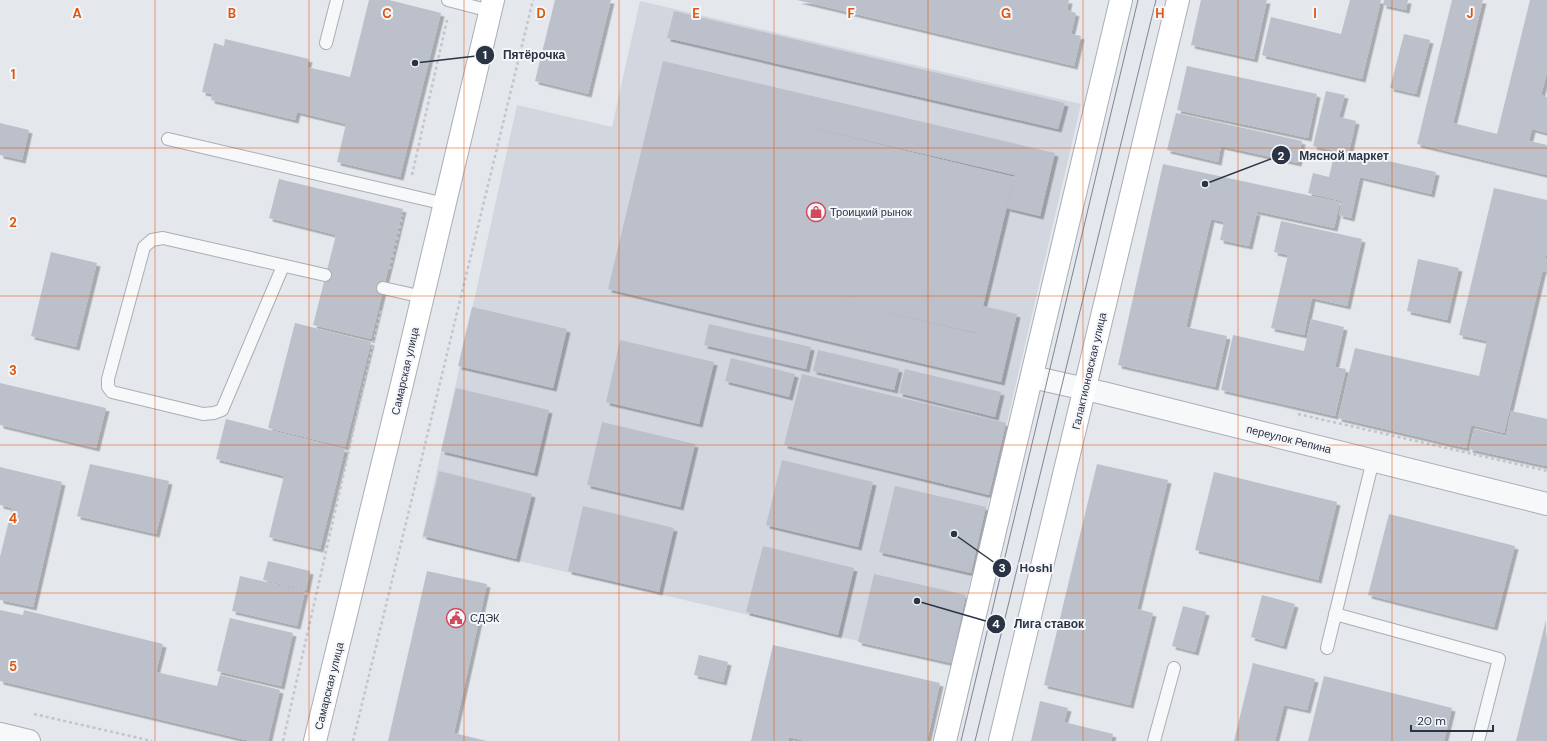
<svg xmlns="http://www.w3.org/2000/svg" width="1547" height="741" viewBox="0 0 1547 741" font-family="'DM Sans',sans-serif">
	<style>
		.built { fill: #d2d6de }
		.building { fill: #bbc0ca; fill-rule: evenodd; filter: url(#shadow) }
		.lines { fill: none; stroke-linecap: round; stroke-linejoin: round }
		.service-casing { stroke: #a9aeb7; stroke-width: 14 }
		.minor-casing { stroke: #a9aeb7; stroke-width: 24 }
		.secondary-casing { stroke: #a9aeb7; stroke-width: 24 }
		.path { stroke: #c2c5cb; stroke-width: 2.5; stroke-dasharray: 3 3; stroke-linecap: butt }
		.service { stroke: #f7f8fa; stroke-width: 12 }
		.minor { stroke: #f7f8fa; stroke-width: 22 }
		.secondary { stroke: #fff; stroke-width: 22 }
		.tram { stroke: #7d8696; stroke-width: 1 }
		.grid { fill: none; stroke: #df570f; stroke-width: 1; stroke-opacity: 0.55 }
		.labels { text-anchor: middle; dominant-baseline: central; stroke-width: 4; stroke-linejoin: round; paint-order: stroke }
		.poi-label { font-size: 11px; fill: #2b3445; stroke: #f4f6f9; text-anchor: start }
		.street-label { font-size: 11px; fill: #2b3445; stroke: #f4f6f9 }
		.grid-label { font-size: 13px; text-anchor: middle; font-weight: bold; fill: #df570f; stroke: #f4f6f9; stroke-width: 4; stroke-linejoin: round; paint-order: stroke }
		.leader { fill: none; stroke: #2b3445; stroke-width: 1.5 }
		.callout-dot { fill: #2b3445; stroke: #f4f6f9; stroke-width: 1.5 }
		.mark-label { font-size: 12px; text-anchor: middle; font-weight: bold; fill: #fff }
		.callout-label { font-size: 12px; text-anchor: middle; font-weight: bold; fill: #2b3445; stroke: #f4f6f9; stroke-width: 4; stroke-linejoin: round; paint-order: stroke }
	</style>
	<defs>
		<filter id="shadow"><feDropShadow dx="3.5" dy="3.5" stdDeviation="0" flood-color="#0004"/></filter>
	</defs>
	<rect width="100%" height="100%" fill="#e4e7ec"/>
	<polygon class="built" points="640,1 1081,104 951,663 422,538 517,105 612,127"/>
	<g class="building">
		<polygon points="369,0 389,0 441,13 400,177 337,162 346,124 297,112 295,120 211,100 212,94 202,92 214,43 224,46 225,39 309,59 307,67 350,77"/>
		<polygon points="555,0 611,0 588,94 535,81"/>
		<polygon points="797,0 1069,0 1067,10 1076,13 1071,34 1081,36 1074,66"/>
		<polygon points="1201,0 1267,0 1254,59 1191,45"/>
		<polygon points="1350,0 1381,0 1362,79 1262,55 1271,17 1341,34"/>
		<polygon points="1384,0 1408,0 1406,10 1383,5"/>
		<polygon points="1452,0 1483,0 1453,123 1497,134 1530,0 1547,0 1547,72 1541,95 1547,97 1547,133 1532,129 1529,141 1547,145 1547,175 1417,144"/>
		<polygon points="674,11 1065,103 1058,129 667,38"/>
		<polygon points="1404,34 1430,40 1416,94 1390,88"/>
		<path d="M 663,61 L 1055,153 L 1040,216 L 1007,208 L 1015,175 L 774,119 L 1014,177 L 983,306 L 1017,314 L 1001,382 L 608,289 ZM 835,300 L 977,333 L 977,334 Z"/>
		<polygon points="1187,66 1317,94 1308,138 1177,110"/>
		<polygon points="1326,91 1345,95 1339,117 1356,121 1349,152 1436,172 1431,194 1360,177 1351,218 1339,215 1342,201 1308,193 1313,173 1329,177 1335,151 1313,146"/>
		<polygon points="1176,113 1302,141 1298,163 1221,146 1218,162 1167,150"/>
		<polygon points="0,123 29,130 22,160 0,155"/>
		<polygon points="1163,164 1340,202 1334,228 1219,203 1257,212 1249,246 1220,240 1224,222 1211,219 1186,327 1227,336 1215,387 1118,365"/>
		<polygon points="279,179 403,209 371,339 313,325 336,235 269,218"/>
		<polygon points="1494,188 1547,200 1547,252 1504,433 1471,425 1466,448 1338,418 1355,348 1479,376 1487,341 1459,335"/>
		<polygon points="1281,221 1362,239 1347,306 1312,298 1304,335 1271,328 1288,255 1274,252"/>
		<polygon points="51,252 97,263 76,347 31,336"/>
		<polygon points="1546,258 1547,258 1547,272 1543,272"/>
		<polygon points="1418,259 1459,268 1447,320 1407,311"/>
		<polygon points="472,307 567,329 553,388 458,366"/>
		<polygon points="1311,319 1344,327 1335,367 1346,369 1335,416 1221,390 1233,335 1304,351"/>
		<polygon points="295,323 371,342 345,447 268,428"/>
		<polygon points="709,324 811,347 806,369 704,345"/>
		<polygon points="620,340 714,362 699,424 606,402"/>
		<polygon points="818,350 899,369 894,390 813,371"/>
		<polygon points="731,358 795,374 789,397 725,381"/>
		<polygon points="905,369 1001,392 995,417 899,393"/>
		<polygon points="802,374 1006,423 989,495 784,445"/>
		<polygon points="0,383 106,408 96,448 0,425"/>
		<polygon points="456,388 549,410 534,473 441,451"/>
		<polygon points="1511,411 1547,419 1547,461 1546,466 1469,449 1474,429 1506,436"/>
		<polygon points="226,419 345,449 320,549 269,537 284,476 216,459"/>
		<polygon points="602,422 695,444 680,507 587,485"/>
		<polygon points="782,460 873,482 858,547 766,525"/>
		<polygon points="90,464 169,481 156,534 77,516"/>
		<polygon points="1097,464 1168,480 1137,609 1153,613 1130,705 1044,685"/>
		<polygon points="0,467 62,482 33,607 0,600 0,557 12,508 0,505"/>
		<polygon points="439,471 532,494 516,559 423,536"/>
		<polygon points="1214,472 1337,502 1318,580 1195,550"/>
		<polygon points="895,486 986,507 971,573 879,552"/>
		<polygon points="583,506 674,528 659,592 568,571"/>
		<polygon points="1389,514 1515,546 1494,627 1368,595"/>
		<polygon points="763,546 854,568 838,635 746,612"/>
		<polygon points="268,561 310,571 306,590 263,580"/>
		<polygon points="427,571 487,584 454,733 487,741 388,741"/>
		<polygon points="874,574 966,595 951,663 858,642"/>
		<polygon points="240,576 305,591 297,626 232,611"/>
		<polygon points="1262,595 1295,604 1283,646 1251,637"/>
		<polygon points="1183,606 1206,612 1195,652 1172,646"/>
		<polygon points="0,610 23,615 24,610 163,644 156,672 217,686 220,675 280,690 268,741 250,741 0,681"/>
		<polygon points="230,618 293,633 281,686 217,671"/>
		<polygon points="1546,620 1547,741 1516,741"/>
		<polygon points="773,645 940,683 927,741 805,741 789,737 788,741 751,741"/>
		<polygon points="699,655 728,662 723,682 694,675"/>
		<polygon points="1253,663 1315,679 1307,710 1284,705 1275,741 1234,741"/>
		<polygon points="1324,676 1452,708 1444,741 1308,741"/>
		<polygon points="1040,701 1068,708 1064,722 1113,734 1111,741 1031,741"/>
	</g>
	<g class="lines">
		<defs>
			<g id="service">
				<polyline points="448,0 490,11"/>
				<polyline points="326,43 337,0"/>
				<polyline points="168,139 445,204"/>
				<polyline points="283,266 222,410 214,413 203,414 112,392 108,387 108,379 144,247 152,240 163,238 325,275"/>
				<polyline points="383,288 423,297"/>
				<polyline points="1335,614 1499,659 1478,741"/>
				<polyline points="1327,648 1373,460"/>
				<polyline points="1154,741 1174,668"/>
			</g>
			<g id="minor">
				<polyline points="1032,377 1103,393 1547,504"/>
				<polyline points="0,734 29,741"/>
			</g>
			<g id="secondary">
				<polyline points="315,741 402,384 493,0"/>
				<polyline points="945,741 1121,0"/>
				<polyline points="1000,741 1178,0"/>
			</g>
		</defs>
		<use href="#service" class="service-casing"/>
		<use href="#minor" class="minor-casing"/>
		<use href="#secondary" class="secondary-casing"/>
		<g class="path">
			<polyline points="412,175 447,20"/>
			<polyline points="390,269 403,215"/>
			<polyline points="1298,414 1547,471"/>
			<polyline points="34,714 152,741"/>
			<polyline points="283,741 381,309"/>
			<polyline points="353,741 533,0"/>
		</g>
		<use href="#service" class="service"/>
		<use href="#minor" class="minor"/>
		<use href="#secondary" class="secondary"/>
		<g class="tram">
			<polyline points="961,741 1138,0"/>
			<polyline points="975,741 1156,0"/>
		</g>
	</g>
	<path class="grid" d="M 155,0 L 155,741M 309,0 L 309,741M 464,0 L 464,741M 619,0 L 619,741M 774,0 L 774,741M 928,0 L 928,741M 1083,0 L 1083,741M 1238,0 L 1238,741M 1392,0 L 1392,741M 0,148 L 1547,148M 0,296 L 1547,296M 0,445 L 1547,445M 0,593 L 1547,593"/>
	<defs>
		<symbol id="shop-ring" viewBox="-11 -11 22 22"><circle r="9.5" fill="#f4f6f9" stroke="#d1495b" stroke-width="1.5"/><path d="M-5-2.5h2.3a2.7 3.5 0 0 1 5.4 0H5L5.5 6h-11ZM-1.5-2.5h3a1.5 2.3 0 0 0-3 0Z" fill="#d1495b"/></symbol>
		<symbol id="civic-ring" viewBox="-11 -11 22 22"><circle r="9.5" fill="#f4f6f9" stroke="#d1495b" stroke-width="1.5"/><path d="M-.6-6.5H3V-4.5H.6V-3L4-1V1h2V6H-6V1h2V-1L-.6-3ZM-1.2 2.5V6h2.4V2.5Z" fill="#d1495b"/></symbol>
	</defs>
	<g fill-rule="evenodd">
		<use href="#shop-ring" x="805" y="201" width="22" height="22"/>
		<use href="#civic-ring" x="445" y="607" width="22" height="22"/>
	</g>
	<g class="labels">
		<g class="poi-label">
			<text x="830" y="212">Троицкий рынок</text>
			<text x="470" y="618">СДЭК</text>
		</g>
		<g class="street-label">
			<text transform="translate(405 371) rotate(-77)">Самарская улица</text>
			<text transform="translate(1089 371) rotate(-77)">Галактионовская улица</text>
			<text transform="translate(1289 439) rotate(14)">переулок Репина</text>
			<text transform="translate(329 686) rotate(-76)">Самарская улица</text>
		</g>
	</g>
	<g class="grid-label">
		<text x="77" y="18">A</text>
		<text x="232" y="18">B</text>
		<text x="387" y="18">C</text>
		<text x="541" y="18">D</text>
		<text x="696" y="18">E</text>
		<text x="851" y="18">F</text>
		<text x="1006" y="18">G</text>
		<text x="1160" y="18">H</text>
		<text x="1315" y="18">I</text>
		<text x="1470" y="18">J</text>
		<text x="13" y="79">1</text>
		<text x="13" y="227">2</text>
		<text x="13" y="375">3</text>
		<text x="13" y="523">4</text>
		<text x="13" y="671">5</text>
	</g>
	<path class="leader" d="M415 63L485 55M1205 184L1281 155M954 534L1002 568M917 601L996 624"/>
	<g class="callout-dot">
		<circle cx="415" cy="63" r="4"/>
		<circle cx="1205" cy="184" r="4"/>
		<circle cx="954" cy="534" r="4"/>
		<circle cx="917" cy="601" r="4"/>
		<circle cx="485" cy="55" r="10"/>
		<circle cx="1281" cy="155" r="10"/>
		<circle cx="1002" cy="568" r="10"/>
		<circle cx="996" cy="624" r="10"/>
	</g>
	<g class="mark-label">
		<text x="485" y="59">1</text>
		<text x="1281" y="160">2</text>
		<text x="1002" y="572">3</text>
		<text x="996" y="628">4</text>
	</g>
	<g class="callout-label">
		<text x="534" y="59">Пятёрочка</text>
		<text x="1344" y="160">Мясной маркет</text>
		<text x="1036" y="572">Hoshi</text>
		<text x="1049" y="628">Лига ставок</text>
	</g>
	<path d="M1411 725v6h82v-6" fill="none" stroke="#2b3445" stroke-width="2"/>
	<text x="1417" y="725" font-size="12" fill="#2b3445" stroke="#f4f6f9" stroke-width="3" paint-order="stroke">20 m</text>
</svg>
